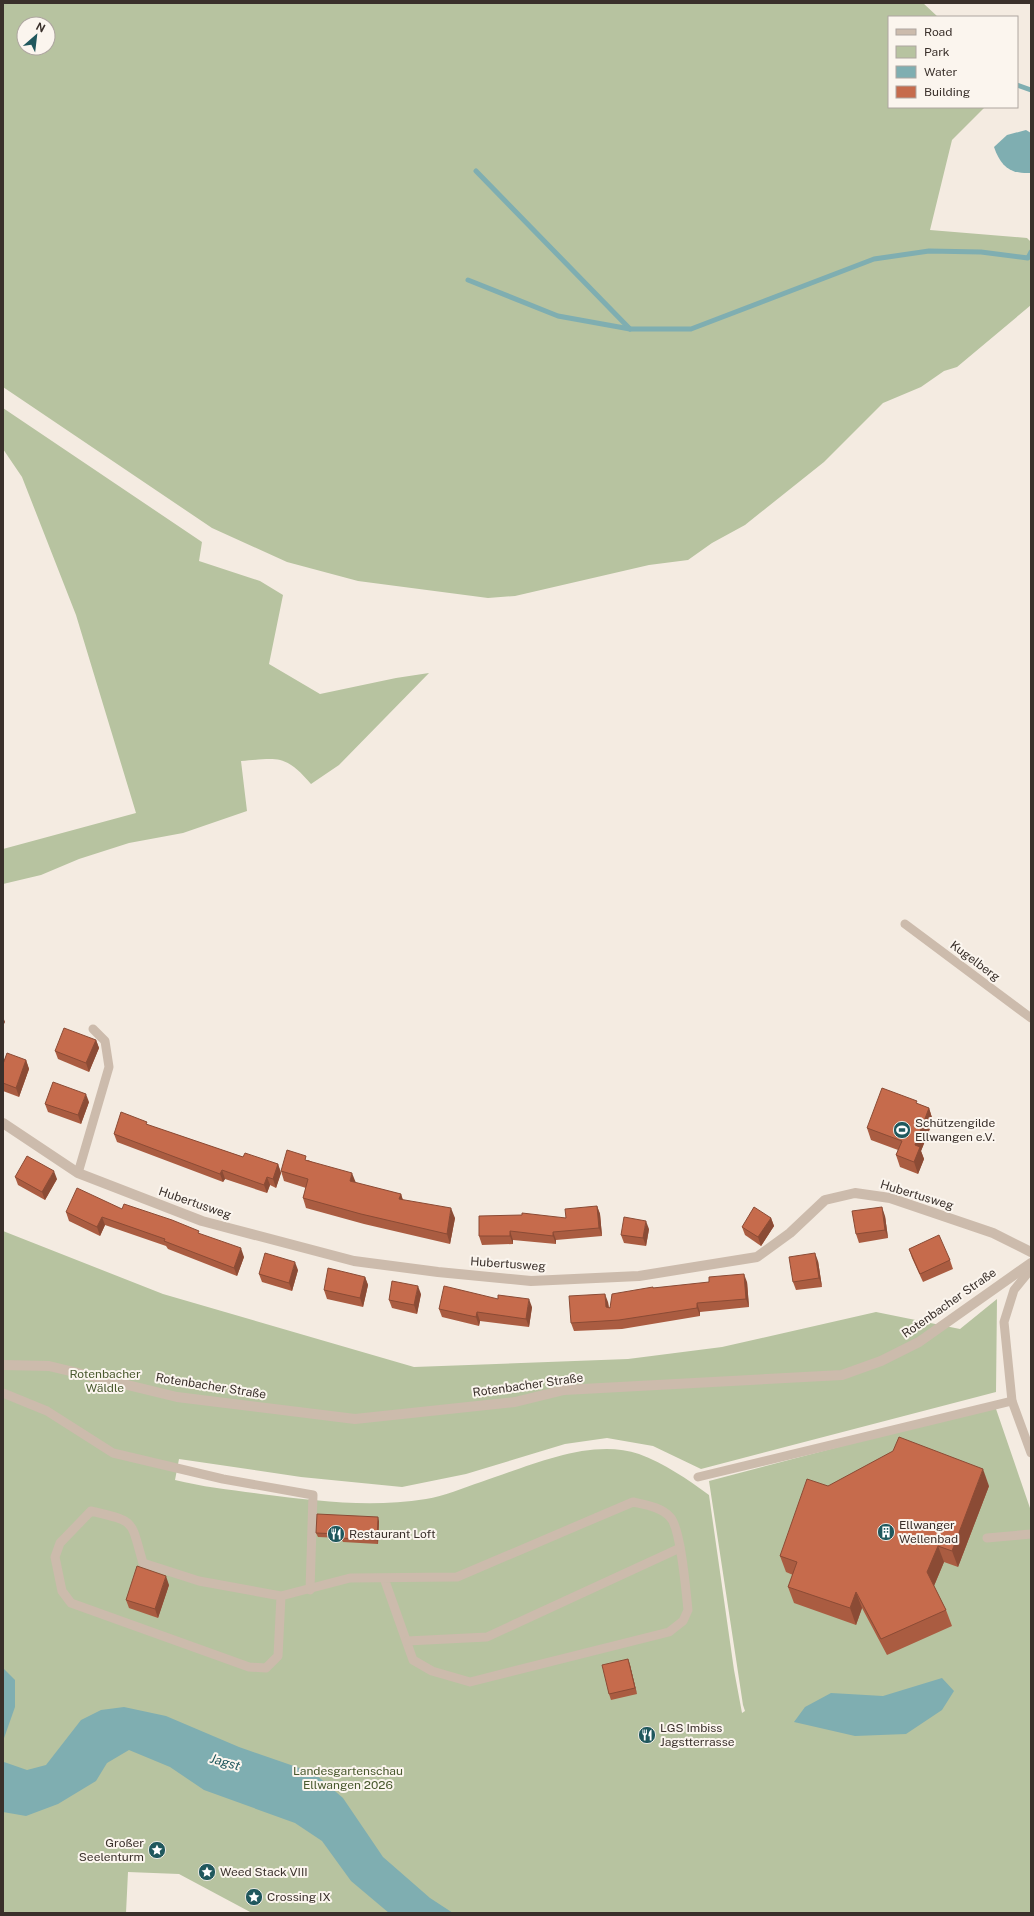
<svg xmlns="http://www.w3.org/2000/svg" width="1034" height="1916" viewBox="0 0 1034 1916" font-family="'Public Sans',sans-serif">
	<style>
		.green { fill: #b7c3a0; fill-rule: evenodd }
		.water { fill: #7faeb1 }
		.lines { fill: none; stroke-linecap: round; stroke-linejoin: round }
		.stream { stroke: #7faeb1; stroke-width: 5 }
		.lane { stroke: #ccbbac; stroke-width: 9 }
		.street { stroke: #ccbbac; stroke-width: 10 }
		.wall { fill: #aa5c41 }
		.shaded-wall { fill: #8b4b35 }
		.building { fill: #c66b4c; stroke: #8b4b35 }
		.labels { text-anchor: middle; dominant-baseline: central; stroke-width: 4; stroke-linejoin: round; paint-order: stroke }
		.street-label { font-size: 12px; fill: #3a302b; stroke: #fbf5ee }
		.poi-label { font-size: 12px; fill: #3a302b; stroke: #fbf5ee; text-anchor: start }
		.park-label { font-size: 12px; fill: #49592e; stroke: #fbf5ee }
		.water-label { font-size: 13px; font-style: italic; fill: #20585d; stroke: #fbf5ee }
	</style>
	<rect width="100%" height="100%" fill="#f4ebe1"/>
	<g class="green">
		<path d="M 3,3 L 923,3 L 938,17 L 889,17 L 889,107 L 985,107 L 952,140 L 930,230 L 1027,238 L 1031,242 L 1031,305 L 957,367 L 944,371 L 921,387 L 883,403 L 824,462 L 745,525 L 712,543 L 688,560 L 649,565 L 515,596 L 488,598 L 358,581 L 287,562 L 212,528 L 3,387 ZM 24,24 L 48,24 L 48,48 L 24,48 Z"/>
		<path d="M 3,408 L 202,542 L 199,561 L 260,581 L 283,595 L 269,664 L 320,694 L 396,678 L 429,673 L 339,765 L 311,784 C 285,754 279,758 241,761 L 247,811 L 183,833 L 129,843 L 79,859 L 41,875 L 3,884 L 3,849 L 136,813 L 76,615 L 22,477 L 3,449 Z"/>
		<path d="M 3,1231 L 163,1294 L 414,1367 L 628,1359 L 722,1347 L 876,1312 L 960,1329 L 997,1299 L 996,1392 L 701,1469 L 653,1446 L 607,1438 L 565,1444 L 466,1474 L 402,1487 L 301,1477 L 179,1459 L 175,1480 C 203,1487 232,1490 261,1494 C 318,1501 369,1508 426,1499 C 444,1496 463,1488 481,1482 C 527,1467 590,1437 639,1454 C 664,1463 687,1479 709,1495 L 734,1670 L 742,1713 L 745,1711 L 743,1705 L 709,1481 L 995,1406 L 1031,1511 L 1031,1913 L 252,1913 L 179,1874 L 128,1872 L 126,1913 L 3,1913 Z"/>
	</g>
	<g class="water">
		<path d="M 1026,130 L 1031,133 L 1031,173 C 1010,174 1001,167 994,147 L 1007,135 Z"/>
		<polygon points="3,1668 15,1680 15,1707 3,1741"/>
		<polygon points="942,1678 954,1691 942,1710 906,1734 855,1736 794,1722 805,1707 831,1693 883,1696"/>
		<polygon points="124,1707 166,1716 239,1747 314,1773 343,1798 383,1857 430,1898 453,1913 389,1913 351,1881 322,1841 295,1823 204,1790 170,1767 129,1750 107,1763 96,1781 58,1804 26,1816 3,1812 3,1759 4,1762 27,1770 46,1765 81,1720 101,1710"/>
	</g>
	<g class="lines">
		<g class="stream">
			<polyline points="1017,85 1031,90"/>
			<polyline points="476,171 630,329"/>
			<polyline points="468,280 558,316 630,329 691,329 874,259 929,251 981,252 1028,258 1031,252"/>
		</g>
		<g class="lane">
			<polyline points="905,924 1031,1018"/>
			<polyline points="78,1173 109,1067 105,1041 93,1029"/>
			<polyline points="1031,1269 1014,1290 1004,1322 1012,1401 1031,1453"/>
			<polyline points="3,1393 47,1411 113,1453 223,1479 313,1495 310,1590"/>
			<polyline points="698,1477 1012,1401"/>
			<polyline points="987,1538 1031,1534"/>
			<path d="M 281,1596 L 278,1656 L 266,1668 L 249,1667 L 71,1603 L 62,1591 L 55,1557 L 60,1543 L 91,1511 C 137,1522 130,1519 143,1563 L 199,1581 L 281,1596 L 350,1578 L 457,1577 L 633,1502 C 646,1505 661,1507 670,1517 C 681,1528 686,1592 688,1610 L 683,1621 L 669,1632 L 470,1682 L 432,1671 L 413,1660 L 384,1578"/>
			<polyline points="407,1641 487,1637 680,1548"/>
		</g>
		<g class="street">
			<polyline points="3,1123 78,1173 202,1221 354,1261 438,1272 531,1281 639,1276 757,1257 790,1233 825,1200 855,1193 890,1198 993,1233 1031,1252"/>
			<polyline points="3,1365 49,1366 177,1397 355,1419 515,1402 564,1390 842,1375 881,1361 919,1342 1031,1263"/>
		</g>
	</g>
	<g class="wall">
		<polygon points="96,1040 99,1048 89,1072 58,1059 55,1051"/>
		<polygon points="26,1060 29,1069 19,1097 3,1091 3,1064"/>
		<polygon points="89,1102 81,1124 48,1112 45,1104"/>
		<polygon points="918,1104 929,1108 933,1121 921,1151 924,1159 918,1174 900,1167 896,1155 898,1150 871,1140 867,1128"/>
		<polygon points="148,1125 243,1157 278,1164 281,1173 276,1188 270,1185 267,1193 225,1179 223,1182 117,1142 114,1134"/>
		<polygon points="308,1160 355,1183 401,1194 403,1200 455,1218 450,1244 364,1224 306,1208 303,1198 306,1188 284,1181 281,1171"/>
		<polygon points="15,1177 57,1179 45,1200 18,1185"/>
		<polygon points="597,1206 600,1214 602,1236 556,1240 556,1244 513,1240 513,1244 482,1245 479,1236 566,1218"/>
		<polygon points="122,1209 200,1234 244,1257 237,1276 168,1249 166,1246 105,1225 100,1236 69,1221 66,1212"/>
		<polygon points="885,1216 888,1238 859,1243 856,1234"/>
		<polygon points="771,1218 774,1226 761,1246 745,1235 742,1227"/>
		<polygon points="649,1229 646,1246 624,1243 621,1235"/>
		<polygon points="909,1249 950,1260 953,1269 923,1282 912,1258"/>
		<polygon points="818,1261 822,1287 796,1290 793,1282"/>
		<polygon points="298,1270 292,1291 262,1282 259,1274"/>
		<polygon points="365,1277 368,1285 363,1307 327,1299 324,1290"/>
		<polygon points="747,1282 749,1307 700,1312 700,1316 622,1329 574,1331 571,1323 608,1302 609,1307 610,1308 653,1288"/>
		<polygon points="421,1294 417,1314 392,1308 389,1300"/>
		<polygon points="532,1307 529,1327 480,1321 479,1326 442,1317 439,1309"/>
		<polygon points="828,1486 989,1486 958,1567 944,1562 934,1586 946,1610 952,1626 887,1655 862,1608 856,1625 794,1603 788,1587 793,1575 786,1572 780,1556"/>
		<polygon points="379,1521 378,1544 343,1542 341,1538 318,1537 316,1533"/>
		<polygon points="169,1585 158,1618 129,1608 126,1600"/>
		<polygon points="628,1659 630,1665 637,1694 611,1700 609,1694"/>
	</g>
	<g class="shaded-wall">
		<polygon points="3,1017 5,1022 3,1026"/>
		<polygon points="96,1040 99,1048 89,1072 86,1063"/>
		<polygon points="26,1060 29,1069 19,1097 16,1088"/>
		<polygon points="86,1094 89,1102 81,1124 78,1115"/>
		<polygon points="929,1108 933,1121 921,1151 924,1159 918,1174 914,1162 915,1145"/>
		<polygon points="278,1164 281,1173 276,1188 273,1179"/>
		<polygon points="222,1170 225,1179 223,1182 220,1174"/>
		<polygon points="54,1171 57,1179 45,1200 42,1192"/>
		<polygon points="352,1173 356,1183 350,1181"/>
		<polygon points="267,1177 270,1185 267,1193 264,1185"/>
		<polygon points="401,1194 404,1204 399,1199"/>
		<polygon points="597,1206 600,1214 602,1236 599,1228"/>
		<polygon points="882,1207 885,1216 888,1238 885,1230"/>
		<polygon points="451,1208 455,1218 450,1244 447,1234"/>
		<polygon points="102,1217 105,1225 100,1236 97,1227"/>
		<polygon points="771,1218 774,1226 761,1246 758,1237"/>
		<polygon points="646,1221 649,1229 646,1246 643,1238"/>
		<polygon points="510,1231 513,1240 513,1244 510,1236"/>
		<polygon points="553,1232 556,1240 556,1244 553,1236"/>
		<polygon points="241,1248 244,1257 237,1276 234,1268"/>
		<polygon points="815,1253 818,1261 822,1287 819,1278"/>
		<polygon points="295,1262 298,1270 292,1291 289,1283"/>
		<polygon points="744,1274 747,1282 749,1307 746,1299"/>
		<polygon points="365,1277 368,1285 363,1307 360,1298"/>
		<polygon points="418,1286 421,1294 417,1314 414,1305"/>
		<polygon points="605,1294 608,1302 609,1316 606,1307"/>
		<polygon points="529,1299 532,1307 529,1327 526,1319"/>
		<polygon points="697,1303 700,1312 700,1316 697,1308"/>
		<polygon points="477,1312 480,1321 479,1326 476,1317"/>
		<polygon points="983,1469 989,1486 958,1567 952,1551"/>
		<polygon points="378,1517 379,1521 378,1544 377,1540"/>
		<polygon points="938,1546 944,1562 933,1588 927,1572"/>
		<polygon points="166,1576 169,1585 158,1618 155,1609"/>
		<polygon points="856,1592 862,1608 856,1625 850,1608"/>
		<polygon points="628,1659 630,1665 637,1694 635,1688"/>
	</g>
	<g class="building">
		<polygon points="64,1028 96,1040 86,1063 55,1051"/>
		<polygon points="7,1053 26,1060 16,1088 3,1083 3,1064"/>
		<polygon points="53,1082 86,1094 78,1115 45,1104"/>
		<polygon points="882,1088 917,1101 916,1103 929,1108 915,1145 920,1147 914,1162 896,1155 902,1141 867,1128"/>
		<polygon points="121,1112 147,1122 146,1124 243,1157 245,1153 278,1164 273,1179 267,1177 264,1185 222,1170 220,1174 114,1134"/>
		<polygon points="287,1150 306,1156 305,1160 352,1173 350,1181 401,1194 399,1199 451,1208 447,1234 361,1214 303,1198 308,1179 281,1171"/>
		<polygon points="27,1156 54,1171 42,1192 15,1177"/>
		<polygon points="77,1188 122,1209 124,1204 172,1220 199,1231 198,1233 241,1248 234,1268 164,1241 165,1239 102,1217 97,1227 66,1212"/>
		<polygon points="597,1206 599,1228 553,1232 553,1236 510,1231 510,1236 479,1236 479,1216 522,1215 522,1213 566,1218 565,1209"/>
		<polygon points="754,1207 771,1218 758,1237 742,1227"/>
		<polygon points="882,1207 885,1230 856,1234 852,1211"/>
		<polygon points="624,1217 646,1221 643,1238 621,1235"/>
		<polygon points="939,1235 950,1260 920,1274 909,1249"/>
		<polygon points="265,1253 295,1262 289,1283 259,1274"/>
		<polygon points="815,1253 819,1278 793,1282 789,1257"/>
		<polygon points="328,1268 365,1277 360,1298 324,1290"/>
		<polygon points="744,1274 746,1299 697,1303 697,1308 619,1320 571,1323 569,1296 605,1294 606,1307 610,1308 612,1294 653,1287 653,1288 709,1282 709,1277"/>
		<polygon points="392,1281 418,1286 414,1305 389,1300"/>
		<polygon points="444,1286 498,1299 498,1295 529,1299 526,1319 477,1312 476,1317 439,1309"/>
		<polygon points="899,1437 983,1469 952,1551 938,1546 927,1572 946,1610 881,1639 856,1592 850,1608 788,1587 797,1562 780,1556 807,1479 828,1486 893,1451"/>
		<polygon points="317,1514 378,1517 377,1540 341,1538 341,1534 316,1533"/>
		<polygon points="137,1566 166,1576 155,1609 126,1600"/>
		<polygon points="628,1659 635,1688 609,1694 602,1665"/>
	</g>
	<defs>
		<symbol id="stadium-disc" viewBox="-11 -11 22 22"><circle r="9.5" fill="#20585d" stroke="#fbf5ee"/><path d="M0-5a6.5 5 0 1 0 0 10a6.5 5 0 1 0 0-10ZM-3.5-1.8h7v3.6h-7Z" fill="#fff"/></symbol>
		<symbol id="building-disc" viewBox="-11 -11 22 22"><circle r="9.5" fill="#20585d" stroke="#fbf5ee"/><path d="M-4-6H4V6H1V3H-1V6H-4ZM-2.5-4.3h1.7v1.8h-1.7ZM.8-4.3h1.7v1.8H.8ZM-2.5-1h1.7V.8h-1.7ZM.8-1h1.7V.8H.8Z" fill="#fff"/></symbol>
		<symbol id="restaurant-disc" viewBox="-11 -11 22 22"><circle r="9.5" fill="#20585d" stroke="#fbf5ee"/><path d="M-5-6h1v4h1v-4h1v4h1v-4h1v5L-1.5 .5V6h-2V.5L-5-1ZM5-6V6H3V1.5H1.5Q1.5-4 5-6Z" fill="#fff"/></symbol>
		<symbol id="sight-disc" viewBox="-11 -11 22 22"><circle r="9.5" fill="#20585d" stroke="#fbf5ee"/><path d="M0-6L1.8-2.2L6-1.7L2.9 1.2L3.7 5.4L0 3.3L-3.7 5.4L-2.9 1.2L-6-1.7L-1.8-2.2Z" fill="#fff"/></symbol>
	</defs>
	<g fill-rule="evenodd">
		<use href="#stadium-disc" x="892" y="1120" width="20" height="20"/>
		<use href="#building-disc" x="876" y="1522" width="20" height="20"/>
		<use href="#restaurant-disc" x="326" y="1524" width="20" height="20"/>
		<use href="#restaurant-disc" x="637" y="1725" width="20" height="20"/>
		<use href="#sight-disc" x="147" y="1840" width="20" height="20"/>
		<use href="#sight-disc" x="197" y="1862" width="20" height="20"/>
		<use href="#sight-disc" x="244" y="1887" width="20" height="20"/>
	</g>
	<g class="labels">
		<g class="street-label">
			<text transform="translate(975 961) rotate(37)">Kugelberg</text>
			<text transform="translate(917 1195) rotate(17)">Hubertusweg</text>
			<text transform="translate(195 1203) rotate(19)">Hubertusweg</text>
			<text transform="translate(508 1264) rotate(4)">Hubertusweg</text>
			<text transform="translate(949 1303) rotate(-35)">Rotenbacher Straße</text>
			<text transform="translate(528 1385) rotate(-8)">Rotenbacher Straße</text>
			<text transform="translate(211 1386) rotate(9)">Rotenbacher Straße</text>
		</g>
		<g class="poi-label">
			<text x="915" y="1123">Schützengilde<tspan x="915" dy="14">Ellwangen e.V.</tspan></text>
			<text x="899" y="1525">Ellwanger<tspan x="899" dy="14">Wellenbad</tspan></text>
			<text x="349" y="1534">Restaurant Loft</text>
			<text x="660" y="1728">LGS Imbiss<tspan x="660" dy="14">Jagstterrasse</tspan></text>
			<text x="144" y="1843" text-anchor="end">Großer<tspan x="144" dy="14">Seelenturm</tspan></text>
			<text x="220" y="1872">Weed Stack VIII</text>
			<text x="267" y="1897">Crossing IX</text>
		</g>
		<g class="park-label">
			<text x="105" y="1374">Rotenbacher<tspan x="105" dy="14">Wäldle</tspan></text>
			<text x="348" y="1771">Landesgartenschau<tspan x="348" dy="14">Ellwangen 2026</tspan></text>
		</g>
		<g class="water-label">
			<text transform="translate(225 1762) rotate(16)">Jagst</text>
		</g>
	</g>
	<rect width="1034" height="1916" fill="none" stroke="#3a302b" stroke-width="8"/>
	<rect x="888" y="16" width="130" height="92" fill="#fbf5ee" stroke="#aea6a0"/>
	<rect x="896" y="29" width="20" height="6" fill="#ccbbac" stroke="#aea6a0"/>
	<text x="924" y="36" font-size="12" fill="#3a302b">Road</text>
	<rect x="896" y="46" width="20" height="12" fill="#b7c3a0" stroke="#aea6a0"/>
	<text x="924" y="56" font-size="12" fill="#3a302b">Park</text>
	<rect x="896" y="66" width="20" height="12" fill="#7faeb1" stroke="#aea6a0"/>
	<text x="924" y="76" font-size="12" fill="#3a302b">Water</text>
	<rect x="896" y="86" width="20" height="12" fill="#c66b4c" stroke="#aea6a0"/>
	<text x="924" y="96" font-size="12" fill="#3a302b">Building</text>
	<g transform="translate(36 36) rotate(28)"><circle r="19" fill="#fbf5ee" stroke="#aea6a0"/>
	<path d="M0-3L7 15L0 10L-7 15Z" fill="#20585d"/>
	<text y="-6" font-size="11" font-weight="bold" text-anchor="middle" fill="#3a302b">N</text>
	</g>
</svg>
